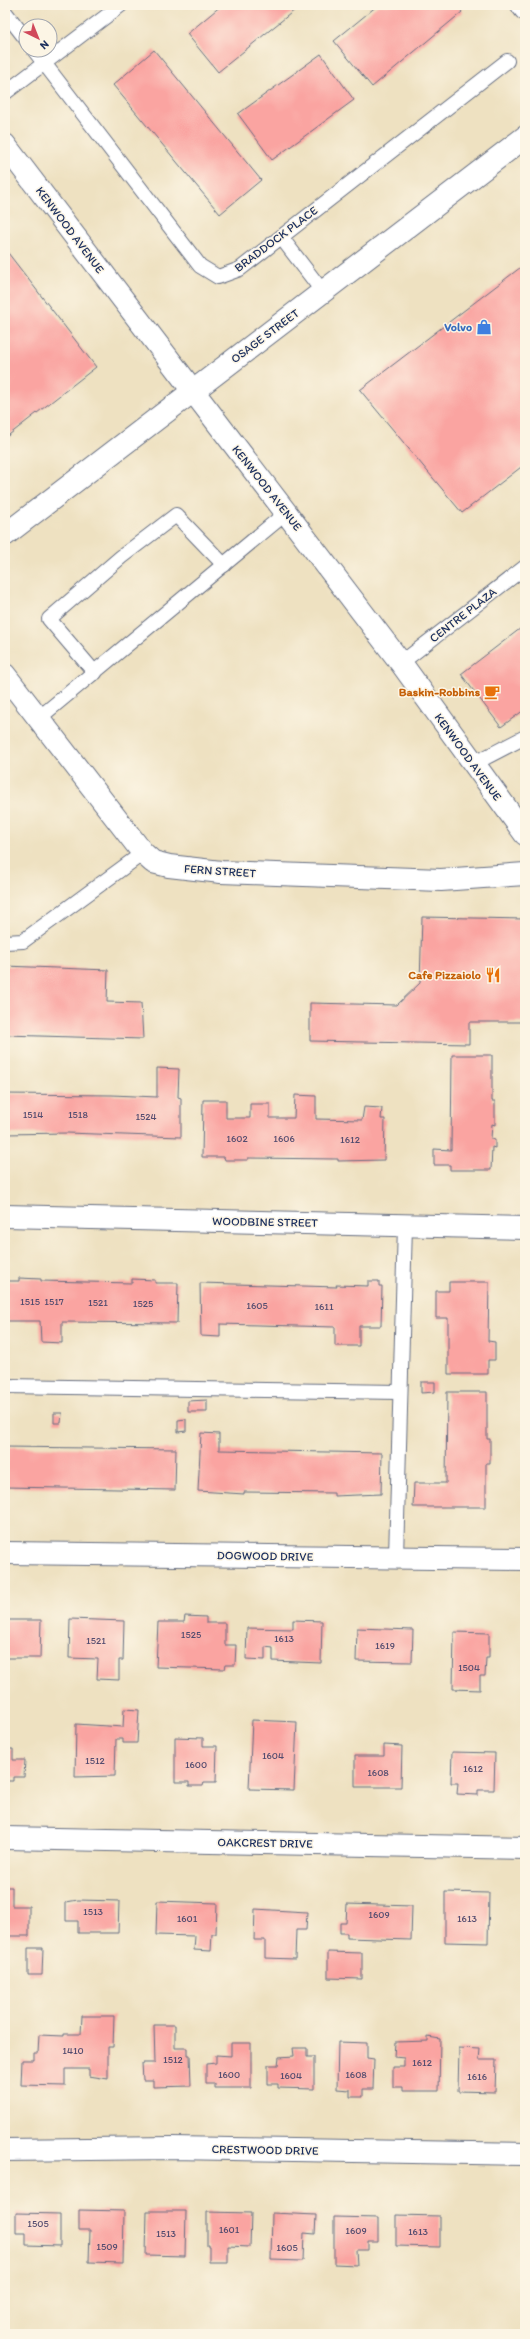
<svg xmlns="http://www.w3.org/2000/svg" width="530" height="2339" viewBox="0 0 530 2339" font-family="Itim,sans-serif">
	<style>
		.building { fill: #faa4a1 }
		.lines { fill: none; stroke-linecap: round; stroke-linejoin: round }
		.lane-casing { stroke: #656d81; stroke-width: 16 }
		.street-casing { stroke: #656d81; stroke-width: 24 }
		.lane { stroke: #fff; stroke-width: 14 }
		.street { stroke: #fff; stroke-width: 22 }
		.labels { text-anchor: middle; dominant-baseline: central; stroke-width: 3; stroke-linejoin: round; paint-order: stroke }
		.number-label { font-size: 10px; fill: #534c6f }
		.street-label { font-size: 12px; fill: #1b2f5e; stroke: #fcf5e5 }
		.shop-label { font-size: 12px; font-weight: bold; fill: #366cbe; stroke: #fcf5e5; text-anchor: end }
		.food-label { font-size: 12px; font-weight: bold; fill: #c56008; stroke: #fcf5e5; text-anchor: end }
	</style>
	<rect width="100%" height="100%" fill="#fcf5e5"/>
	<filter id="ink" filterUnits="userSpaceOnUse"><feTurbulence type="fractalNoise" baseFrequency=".025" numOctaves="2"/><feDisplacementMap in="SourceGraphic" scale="8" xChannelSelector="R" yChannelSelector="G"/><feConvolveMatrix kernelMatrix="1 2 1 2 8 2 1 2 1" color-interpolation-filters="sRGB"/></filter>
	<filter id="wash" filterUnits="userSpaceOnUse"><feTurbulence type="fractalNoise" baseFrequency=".012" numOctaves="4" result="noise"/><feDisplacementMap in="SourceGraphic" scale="16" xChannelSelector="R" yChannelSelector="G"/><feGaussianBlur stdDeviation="0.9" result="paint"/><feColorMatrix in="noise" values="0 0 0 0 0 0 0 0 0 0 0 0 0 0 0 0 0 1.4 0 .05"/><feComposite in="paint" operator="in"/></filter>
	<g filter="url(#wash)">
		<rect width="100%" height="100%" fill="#eee1c1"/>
		<g id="blocks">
			<g class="building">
				<polygon points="222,5 301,5 218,72 187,34"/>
				<polygon points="378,5 457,5 462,12 372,87 334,41"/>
				<polygon points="154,50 261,180 220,214 113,85"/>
				<polygon points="321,54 354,100 272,160 238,114"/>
				<polygon points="5,249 96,367 5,438"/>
				<polygon points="525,264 525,464 462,513 360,390"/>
				<polygon points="525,625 525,711 524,710 501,727 461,674"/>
				<polygon points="422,917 525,919 525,1022 469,1022 469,1044 310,1041 310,1003 397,1005 420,983"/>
				<polygon points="5,966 108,970 107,1002 141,1003 143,1039 5,1035"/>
				<polygon points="452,1055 492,1055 492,1101 495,1101 495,1125 492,1124 491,1139 495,1140 495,1148 492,1147 491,1170 450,1170 450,1165 434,1165 434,1149 451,1150"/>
				<polygon points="157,1068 179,1069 178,1097 181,1098 181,1137 67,1133 5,1134 5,1094 112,1095 157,1097"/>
				<polygon points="295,1095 316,1096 316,1119 362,1120 364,1107 382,1108 381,1119 385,1119 384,1160 338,1161 338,1159 248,1158 248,1160 225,1160 224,1157 202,1157 203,1100 226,1100 226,1118 250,1118 250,1104 270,1104 270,1118 294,1118"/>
				<polygon points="19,1278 41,1279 41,1281 132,1283 132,1279 155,1280 155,1283 178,1283 177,1323 62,1322 62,1343 41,1342 40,1321 5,1321 5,1281 19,1281"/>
				<polygon points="368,1281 379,1281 379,1286 382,1286 381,1326 359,1326 359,1346 335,1346 335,1327 220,1324 220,1337 201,1336 200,1283 337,1287 336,1285 368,1286"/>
				<polygon points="449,1282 489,1282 488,1341 495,1342 495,1360 488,1360 488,1374 448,1374 448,1318 436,1318 436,1291 449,1291"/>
				<polygon points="421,1382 435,1382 435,1392 421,1393"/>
				<polygon points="447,1392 487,1392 487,1439 490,1439 490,1463 486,1463 486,1507 413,1507 414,1483 446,1483"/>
				<polygon points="207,1400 207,1412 188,1412 188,1401"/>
				<polygon points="54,1413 62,1413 61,1423 54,1423"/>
				<polygon points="186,1419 186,1431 178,1432 178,1420"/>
				<polygon points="201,1433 219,1434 219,1450 382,1453 381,1494 334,1496 334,1493 244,1492 244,1494 198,1491"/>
				<polygon points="5,1447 176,1449 175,1490 5,1487"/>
				<polygon points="185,1616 206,1617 206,1623 225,1623 225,1645 236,1645 235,1665 225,1665 224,1669 156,1667 158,1622 184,1622"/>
				<polygon points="70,1619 124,1621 123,1660 119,1660 119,1680 97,1679 98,1659 69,1658"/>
				<polygon points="5,1620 41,1620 40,1658 5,1658"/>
				<polygon points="293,1620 322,1621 321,1663 273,1661 273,1648 265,1647 265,1660 246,1659 247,1628 293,1629"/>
				<polygon points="357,1628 413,1630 412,1662 356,1661"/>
				<polygon points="454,1632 489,1633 489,1658 486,1658 485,1676 480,1676 480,1690 453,1689"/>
				<polygon points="124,1709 139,1710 137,1743 123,1743 123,1739 116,1739 115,1776 75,1777 76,1724 123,1727"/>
				<polygon points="252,1720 297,1722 294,1790 249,1789"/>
				<polygon points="175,1737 203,1738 203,1746 217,1746 216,1782 204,1782 203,1786 189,1786 189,1782 175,1782"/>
				<polygon points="384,1745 402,1746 401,1787 355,1787 355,1756 384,1756"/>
				<polygon points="5,1749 13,1749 13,1760 25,1760 24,1777 13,1777 13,1781 5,1781"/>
				<polygon points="452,1752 495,1753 494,1790 478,1790 478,1795 457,1794 458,1783 451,1783"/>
				<polygon points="5,1887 12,1887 12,1906 29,1906 29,1936 5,1936"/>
				<polygon points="445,1892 489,1893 488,1943 445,1942"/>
				<polygon points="78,1900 119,1901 118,1933 78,1933 78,1921 66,1921 66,1902"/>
				<polygon points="157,1901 217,1903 216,1934 212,1934 211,1951 194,1950 195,1936 156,1935"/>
				<polygon points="347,1904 412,1906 411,1940 347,1938 347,1933 340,1933 340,1923 346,1923"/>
				<polygon points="255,1909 307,1912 306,1930 296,1930 295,1959 265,1958 265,1940 254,1940"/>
				<polygon points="28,1948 43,1948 42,1975 28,1975"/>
				<polygon points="328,1952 362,1953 362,1979 328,1978"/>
				<polygon points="82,2016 114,2016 113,2047 108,2047 108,2079 89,2076 89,2069 65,2069 65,2086 21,2085 22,2060 34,2060 34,2053 38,2053 39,2035 64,2036 64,2034 81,2034"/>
				<polygon points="154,2025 175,2025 175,2048 188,2048 188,2055 190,2055 191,2086 153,2087 153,2080 143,2080 142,2063 155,2063"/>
				<polygon points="428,2037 440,2039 439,2091 403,2091 403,2087 393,2087 393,2067 404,2067 404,2058 394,2057 395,2042 428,2041"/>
				<polygon points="338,2042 367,2043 367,2058 374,2059 373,2089 363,2089 363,2097 350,2097 350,2090 337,2089"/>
				<polygon points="231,2043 251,2043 251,2088 215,2088 215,2084 206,2084 206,2064 216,2063 216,2055 231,2056"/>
				<polygon points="293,2048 307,2048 307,2057 314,2057 314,2089 278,2088 278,2084 268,2084 268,2065 278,2065 279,2057 294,2056"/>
				<polygon points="459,2048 480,2049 479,2060 496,2060 495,2092 458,2091"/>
				<polygon points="79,2210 124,2211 123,2263 89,2262 90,2230 79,2230"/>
				<polygon points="147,2211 186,2211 185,2256 146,2255"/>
				<polygon points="207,2212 251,2213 250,2247 228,2246 228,2262 209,2262 209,2246 207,2246"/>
				<polygon points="16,2213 60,2214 60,2246 26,2245 26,2233 16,2233"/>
				<polygon points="272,2213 316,2215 315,2234 304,2233 303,2261 271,2260"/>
				<polygon points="396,2215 440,2216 440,2247 396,2246"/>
				<polygon points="334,2217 378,2218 378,2242 368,2242 368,2250 356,2250 357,2265 334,2264"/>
			</g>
		</g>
	</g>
	<g filter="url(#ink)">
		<use href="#blocks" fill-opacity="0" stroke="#656d81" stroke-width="1"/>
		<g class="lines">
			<defs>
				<g id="lane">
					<polyline points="5,12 26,39"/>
					<polyline points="34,50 200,266 218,277 240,269 507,61"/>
					<polyline points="5,93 121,5"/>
					<polyline points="281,237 323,292"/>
					<polyline points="401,663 525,567"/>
					<polyline points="95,673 49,619 121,557 176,515 224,565"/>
					<polyline points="39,718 286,513"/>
					<polyline points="473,764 525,737"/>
					<polyline points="5,942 23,941 143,853"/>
					<polyline points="5,1386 400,1392"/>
					<polyline points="396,1557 405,1225"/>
				</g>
				<g id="street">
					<polyline points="522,5 525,9"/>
					<polyline points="5,145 401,663 525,834"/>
					<polyline points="5,535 525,137"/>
					<polyline points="5,675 143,853 153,862 169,866 221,872 441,880 525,874"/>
					<polyline points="5,1216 525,1228"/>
					<polyline points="5,1553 525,1559"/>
					<polyline points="5,1838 525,1848"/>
					<polyline points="5,2150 172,2148 525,2154"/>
				</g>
			</defs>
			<use href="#lane" class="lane-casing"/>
			<use href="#street" class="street-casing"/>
			<use href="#lane" class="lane"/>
			<use href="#street" class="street"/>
		</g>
	</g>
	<defs>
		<symbol id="shop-bare" viewBox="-9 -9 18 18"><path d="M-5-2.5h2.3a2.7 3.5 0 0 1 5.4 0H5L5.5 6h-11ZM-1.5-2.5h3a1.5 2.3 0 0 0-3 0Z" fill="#3f7fe0" stroke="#fcf5e5" stroke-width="2.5" paint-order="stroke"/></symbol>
		<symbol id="cafe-bare" viewBox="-9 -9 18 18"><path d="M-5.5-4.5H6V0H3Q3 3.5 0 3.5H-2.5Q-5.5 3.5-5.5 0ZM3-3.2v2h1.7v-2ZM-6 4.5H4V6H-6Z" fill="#e8710a" stroke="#fcf5e5" stroke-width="2.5" paint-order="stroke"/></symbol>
		<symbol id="restaurant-bare" viewBox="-9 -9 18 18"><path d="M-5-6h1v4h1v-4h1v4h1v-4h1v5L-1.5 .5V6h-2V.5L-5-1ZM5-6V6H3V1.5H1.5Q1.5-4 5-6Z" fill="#e8710a" stroke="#fcf5e5" stroke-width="2.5" paint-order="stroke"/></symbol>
	</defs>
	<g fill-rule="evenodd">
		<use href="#shop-bare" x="473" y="316" width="22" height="22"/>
		<use href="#cafe-bare" x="481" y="681" width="22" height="22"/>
		<use href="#restaurant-bare" x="482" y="964" width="22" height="22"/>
	</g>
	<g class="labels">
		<g class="number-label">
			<text x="33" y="1114">1514</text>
			<text x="78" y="1114">1518</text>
			<text x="146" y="1116">1524</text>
			<text x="237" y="1138">1602</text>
			<text x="284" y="1138">1606</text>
			<text x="350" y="1139">1612</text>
			<text x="30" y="1301">1515</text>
			<text x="54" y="1301">1517</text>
			<text x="98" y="1302">1521</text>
			<text x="143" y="1303">1525</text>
			<text x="257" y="1305">1605</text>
			<text x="324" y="1306">1611</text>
			<text x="191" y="1634">1525</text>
			<text x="284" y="1638">1613</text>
			<text x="96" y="1640">1521</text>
			<text x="385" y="1645">1619</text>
			<text x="469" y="1667">1504</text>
			<text x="273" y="1755">1604</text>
			<text x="95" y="1760">1512</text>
			<text x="196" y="1764">1600</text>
			<text x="473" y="1768">1612</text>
			<text x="378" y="1772">1608</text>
			<text x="93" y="1911">1513</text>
			<text x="379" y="1914">1609</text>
			<text x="187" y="1918">1601</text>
			<text x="467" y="1918">1613</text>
			<text x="73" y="2050">1410</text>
			<text x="173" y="2059">1512</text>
			<text x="422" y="2062">1612</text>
			<text x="229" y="2074">1600</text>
			<text x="356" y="2074">1608</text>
			<text x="291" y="2075">1604</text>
			<text x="477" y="2076">1616</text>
			<text x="38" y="2223">1505</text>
			<text x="229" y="2229">1601</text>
			<text x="356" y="2230">1609</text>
			<text x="418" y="2231">1613</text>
			<text x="166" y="2233">1513</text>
			<text x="107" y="2246">1509</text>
			<text x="287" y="2247">1605</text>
		</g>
		<g class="street-label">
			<text transform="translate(70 230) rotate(53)">KENWOOD AVENUE</text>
			<text transform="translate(276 239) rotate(-37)">BRADDOCK PLACE</text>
			<text transform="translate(265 336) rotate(-37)">OSAGE STREET</text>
			<text transform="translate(267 488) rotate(52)">KENWOOD AVENUE</text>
			<text transform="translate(463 615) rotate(-38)">CENTRE PLAZA</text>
			<text transform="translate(468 757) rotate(54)">KENWOOD AVENUE</text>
			<text transform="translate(220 871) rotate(4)">FERN STREET</text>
			<text transform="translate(265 1222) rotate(1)">WOODBINE STREET</text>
			<text transform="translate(265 1556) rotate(1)">DOGWOOD DRIVE</text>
			<text transform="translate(265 1843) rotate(1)">OAKCREST DRIVE</text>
			<text transform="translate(265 2150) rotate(1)">CRESTWOOD DRIVE</text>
		</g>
		<g class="shop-label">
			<text x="472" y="327">Volvo</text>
		</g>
		<g class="food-label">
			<text x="480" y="692">Baskin-Robbins</text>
			<text x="481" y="975">Cafe Pizzaiolo</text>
		</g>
	</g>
	<rect width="530" height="2339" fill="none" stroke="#fcf5e5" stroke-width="20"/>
	<g transform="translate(38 38) rotate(137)"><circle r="19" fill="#fcf5e5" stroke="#a2a6af"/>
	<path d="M0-3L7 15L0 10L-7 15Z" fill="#d1495b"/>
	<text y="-6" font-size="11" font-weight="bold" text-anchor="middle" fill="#1b2f5e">N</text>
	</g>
</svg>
